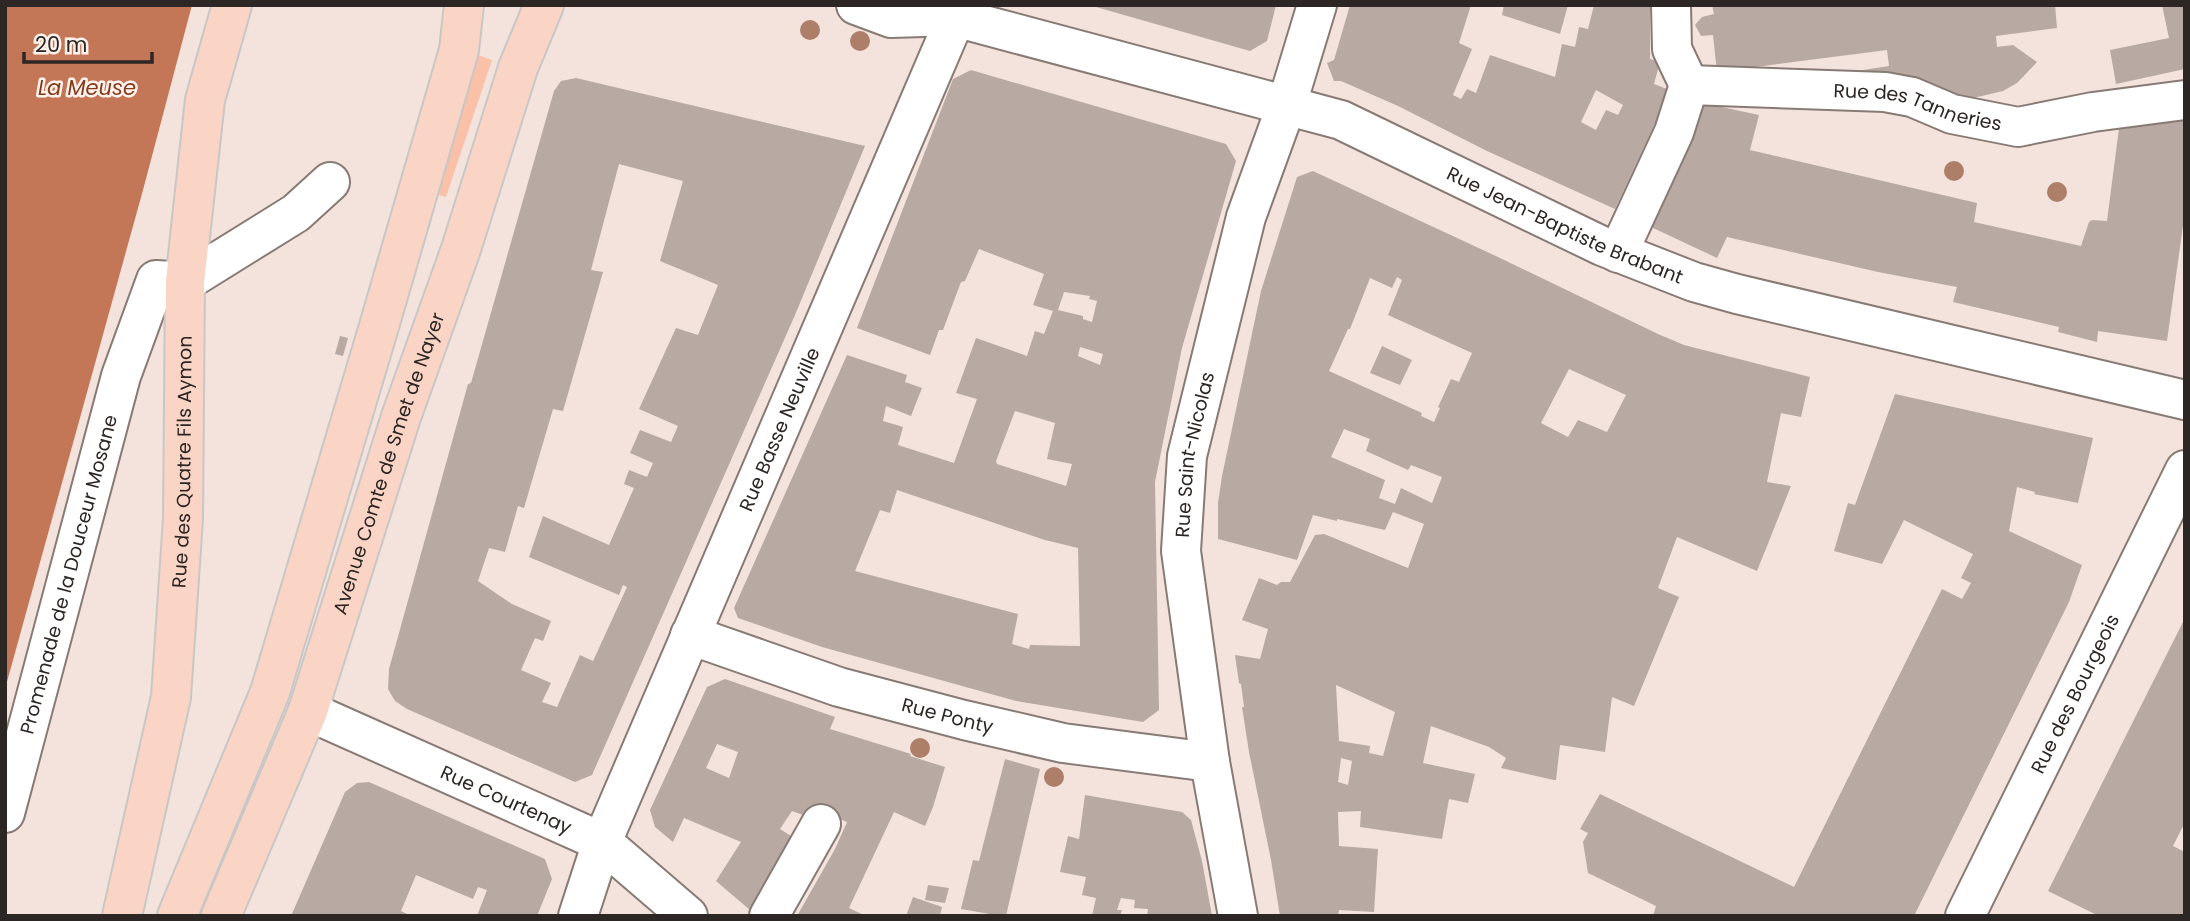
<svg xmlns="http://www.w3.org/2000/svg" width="2190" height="921" viewBox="0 0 2190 921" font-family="Poppins,sans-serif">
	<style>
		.green { fill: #fac0a8 }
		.water { fill: #c37757 }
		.building { fill: #b8a9a3; fill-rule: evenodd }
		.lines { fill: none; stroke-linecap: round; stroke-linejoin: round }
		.minor-casing { stroke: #887a74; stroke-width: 42 }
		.major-casing { stroke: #c8c7c6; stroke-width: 42 }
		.minor { stroke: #fff; stroke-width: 38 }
		.major { stroke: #fad5c6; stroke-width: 38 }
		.tree { fill: #ad7f68 }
		.labels { text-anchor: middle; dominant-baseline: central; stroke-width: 5; stroke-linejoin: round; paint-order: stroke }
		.street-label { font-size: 19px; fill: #2c2624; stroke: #fff1ec }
		.water-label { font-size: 21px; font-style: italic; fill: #823a19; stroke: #fff1ec }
	</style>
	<rect width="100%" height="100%" fill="#f4e3dd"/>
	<polygon class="green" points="475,54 492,60 446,197 435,194"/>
	<polygon class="water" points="5,5 192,5 143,190 5,689"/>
	<g class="building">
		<polygon points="1089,5 1276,5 1267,41 1250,51"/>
		<path d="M 1350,5 L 1471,5 L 1459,43 L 1472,49 L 1453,95 L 1461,99 L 1467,89 L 1476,93 L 1490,55 L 1555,77 L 1562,44 L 1575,47 L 1579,27 L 1588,29 L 1594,5 L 1650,5 L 1650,59 L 1660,62 L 1654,84 L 1667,89 L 1657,119 L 1615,209 L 1487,151 L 1398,106 L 1341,81 L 1334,81 L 1327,63 L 1334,60 ZM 1596,90 L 1623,105 L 1618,115 L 1606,110 L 1596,130 L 1581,122 Z"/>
		<polygon points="1504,5 1568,5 1560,34 1502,15"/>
		<polygon points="1712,5 2055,5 2057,28 1996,36 1997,47 2013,45 2037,62 2017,83 2003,91 1969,99 1850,72 1889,66 1887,50 1717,72 1713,35 1701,36 1695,25 1702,17 1714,14"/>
		<polygon points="2162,5 2185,5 2185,69 2116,84 2110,50 2169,38"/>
		<path d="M 971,70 L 1226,144 L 1236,161 L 1182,348 L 1155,482 L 1159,710 L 1143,722 L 1016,701 L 822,647 L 738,618 L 734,608 L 847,355 L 907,375 L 905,382 L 922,388 L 911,416 L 886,406 L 883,421 L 903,427 L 898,445 L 954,463 L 977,399 L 956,393 L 976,338 L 1027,356 L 1035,331 L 1044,334 L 1053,311 L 1033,305 L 1044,274 L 979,249 L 965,281 L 961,282 L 943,330 L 939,330 L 930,355 L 857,328 L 953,79 ZM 1064,292 L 1090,296 L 1089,299 L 1097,301 L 1092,322 L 1083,319 L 1083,316 L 1058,310 ZM 1080,347 L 1103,354 L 1100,365 L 1078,356 ZM 1015,411 L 1055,423 L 1047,459 L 1072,464 L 1066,486 L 997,464 L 996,461 ZM 897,490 L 1045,540 L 1078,548 L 1080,646 L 1030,645 L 1029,649 L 1012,644 L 1018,614 L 855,571 L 880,510 L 890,513 Z"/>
		<path d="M 576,78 L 865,146 L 795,315 L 592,775 L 575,782 L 407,709 L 395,701 L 388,689 L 389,669 L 468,384 L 471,383 L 554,91 L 561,81 ZM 619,164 L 683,181 L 660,261 L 718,285 L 698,335 L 676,328 L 639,409 L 678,426 L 671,442 L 640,430 L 630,453 L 653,463 L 647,477 L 629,470 L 624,484 L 634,488 L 609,545 L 543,516 L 529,557 L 619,595 L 623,585 L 627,587 L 593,661 L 580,655 L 557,707 L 542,702 L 551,683 L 521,670 L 535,638 L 543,641 L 551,621 L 512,604 L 478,581 L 489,548 L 505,552 L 518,506 L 524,508 L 553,409 L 563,411 L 603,272 L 591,270 Z"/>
		<polygon points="1703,103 1759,115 1750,150 1977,203 1974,222 2081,246 2089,222 2092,220 2107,221 2119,128 2185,117 2185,211 2167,341 2098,331 2097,342 2058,332 2059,327 1953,302 1957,287 1878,272 1727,237 1717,258 1649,226"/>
		<path d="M 1313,171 L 1498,257 L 1658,334 L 1684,345 L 1810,377 L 1801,417 L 1781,413 L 1767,482 L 1791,486 L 1757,571 L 1677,537 L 1658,588 L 1679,597 L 1634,706 L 1612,697 L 1605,752 L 1560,745 L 1556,780 L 1554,780 L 1501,768 L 1506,758 L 1489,747 L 1431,726 L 1423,763 L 1475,774 L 1468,803 L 1449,799 L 1442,839 L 1360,827 L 1361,811 L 1338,812 L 1339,846 L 1378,849 L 1374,912 L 1339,910 L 1338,916 L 1280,916 L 1271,860 L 1249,752 L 1242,707 L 1244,707 L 1241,684 L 1239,683 L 1235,655 L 1260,659 L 1268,629 L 1242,620 L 1259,578 L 1277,585 L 1281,582 L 1290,582 L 1315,535 L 1324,534 L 1408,568 L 1424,524 L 1393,512 L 1385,530 L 1337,519 L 1337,521 L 1313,515 L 1297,560 L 1218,539 L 1218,503 L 1222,476 L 1261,291 L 1297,177 ZM 1397,277 L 1402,280 L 1388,315 L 1472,353 L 1459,382 L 1451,379 L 1438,407 L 1440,408 L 1434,422 L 1421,416 L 1422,413 L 1329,371 L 1348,329 L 1350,329 L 1370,278 L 1392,288 ZM 1569,369 L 1626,395 L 1607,432 L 1578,420 L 1568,437 L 1541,423 ZM 1344,429 L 1370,439 L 1366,451 L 1408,470 L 1411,465 L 1442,477 L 1432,503 L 1401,488 L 1395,504 L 1379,498 L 1385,480 L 1331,457 ZM 1336,685 L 1395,712 L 1383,756 L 1369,753 L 1370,746 L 1339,741 ZM 1341,758 L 1352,761 L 1348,785 L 1338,782 Z"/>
		<polygon points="340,336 348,338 343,356 335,354"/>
		<polygon points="1382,346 1412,360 1400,385 1370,373"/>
		<polygon points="1895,394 2093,438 2078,503 2034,494 2035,492 2017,487 2009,531 2082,565 2069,602 1914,916 1653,916 1656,906 1588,873 1583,842 1588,833 1580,829 1600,794 1794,887 1942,589 1962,599 1971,583 1961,578 1973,554 1904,520 1882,564 1834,551 1848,503 1855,505"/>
		<polygon points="2185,618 2185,822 2173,846 2185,852 2185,916 2099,916 2048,891"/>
		<path d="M 725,679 L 835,717 L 830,729 L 911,754 L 910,756 L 945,767 L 933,807 L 925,826 L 894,812 L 849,908 L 866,916 L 797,916 L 835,849 L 847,822 L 810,806 L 806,816 L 792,811 L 780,829 L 794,838 L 788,852 L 750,910 L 716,881 L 741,842 L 684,818 L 673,842 L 655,827 L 650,810 L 707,687 ZM 717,744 L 738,752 L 729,778 L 706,768 Z"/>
		<polygon points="1005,759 1040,769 1006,916 1001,916 961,909 973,860 979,861"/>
		<polygon points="369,782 545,859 552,879 537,916 477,916 487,890 478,887 473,899 416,875 401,911 411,916 291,916 345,792 357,783"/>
		<polygon points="1085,795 1182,812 1191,820 1202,861 1212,916 1147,916 1148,909 1134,908 1135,900 1121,898 1117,910 1122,910 1120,916 1092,916 1096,898 1082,895 1086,877 1060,872 1068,836 1079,839"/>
		<polygon points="928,885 949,888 945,903 925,900"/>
		<polygon points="913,897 942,907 940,916 906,916"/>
	</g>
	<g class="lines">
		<defs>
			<g id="minor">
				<polyline points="856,5 891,18 956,16"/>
				<path id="s1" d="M 941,5 L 956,16 L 973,22 L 1341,120 L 1602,246 L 1694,282 L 1737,294 L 2185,400"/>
				<path id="s2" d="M 1689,85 L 1885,92 L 1912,97 L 1952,114 L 2018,127 L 2093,112 L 2185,100"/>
				<polyline points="1618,253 1674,132 1689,85 1672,49 1671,5"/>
				<path id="s3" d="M 690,635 L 839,687 L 964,720 L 1063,743 L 1210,762"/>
				<path id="s4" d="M 308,711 L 602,842 L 688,916"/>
				<path id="s5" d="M 5,813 L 121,376 L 156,280 L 185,282 L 296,213 L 330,182"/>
				<path id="s6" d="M 578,916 L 602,842 L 961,5"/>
				<polyline points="769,916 821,824"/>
				<path id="s7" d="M 1238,916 L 1210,762 L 1181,551 L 1187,456 L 1246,217 L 1287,104 L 1317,5"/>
				<path id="s8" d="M 1965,916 L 2185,470"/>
			</g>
			<g id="major">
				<path id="s9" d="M 122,916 L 171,697 L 183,519 L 185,282 L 205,100 L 232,5"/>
				<polyline points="177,916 270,692 380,323 459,50 464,5"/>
				<path id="s10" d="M 221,916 L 308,711 L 401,417 L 461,249 L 518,68 L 544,5"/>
			</g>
		</defs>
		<use href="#minor" class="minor-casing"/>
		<use href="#major" class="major-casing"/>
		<use href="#minor" class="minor"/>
		<use href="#major" class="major"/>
	</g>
	<g class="tree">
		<circle cx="810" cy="30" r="10"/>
		<circle cx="860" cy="41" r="10"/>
		<circle cx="1954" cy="171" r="10"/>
		<circle cx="2057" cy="192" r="10"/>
		<circle cx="920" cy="748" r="10"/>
		<circle cx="1054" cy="777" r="10"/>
	</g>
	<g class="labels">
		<g class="street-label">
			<text stroke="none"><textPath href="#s2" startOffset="231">Rue des Tanneries</textPath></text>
			<text stroke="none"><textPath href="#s1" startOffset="665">Rue Jean-Baptiste Brabant</textPath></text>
			<text stroke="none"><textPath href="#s6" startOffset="527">Rue Basse Neuville</textPath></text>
			<text stroke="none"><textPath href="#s7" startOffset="467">Rue Saint-Nicolas</textPath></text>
			<text stroke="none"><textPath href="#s9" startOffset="460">Rue des Quatre Fils Aymon</textPath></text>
			<text stroke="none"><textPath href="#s10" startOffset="483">Avenue Comte de Smet de Nayer</textPath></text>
			<text stroke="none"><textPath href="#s5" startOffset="247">Promenade de la Douceur Mosane</textPath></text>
			<text stroke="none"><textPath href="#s8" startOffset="248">Rue des Bourgeois</textPath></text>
			<text stroke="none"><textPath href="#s3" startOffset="270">Rue Ponty</textPath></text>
			<text stroke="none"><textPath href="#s4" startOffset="217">Rue Courtenay</textPath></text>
		</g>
		<g class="water-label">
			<text x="87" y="87">La Meuse</text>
		</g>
	</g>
	<rect width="2190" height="921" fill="none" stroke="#2c2624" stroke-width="14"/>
	<path d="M24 52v10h128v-10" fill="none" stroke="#2c2624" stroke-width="3.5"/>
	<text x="35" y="52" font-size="21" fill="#2c2624" stroke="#fff1ec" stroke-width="5" paint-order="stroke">20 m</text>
</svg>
